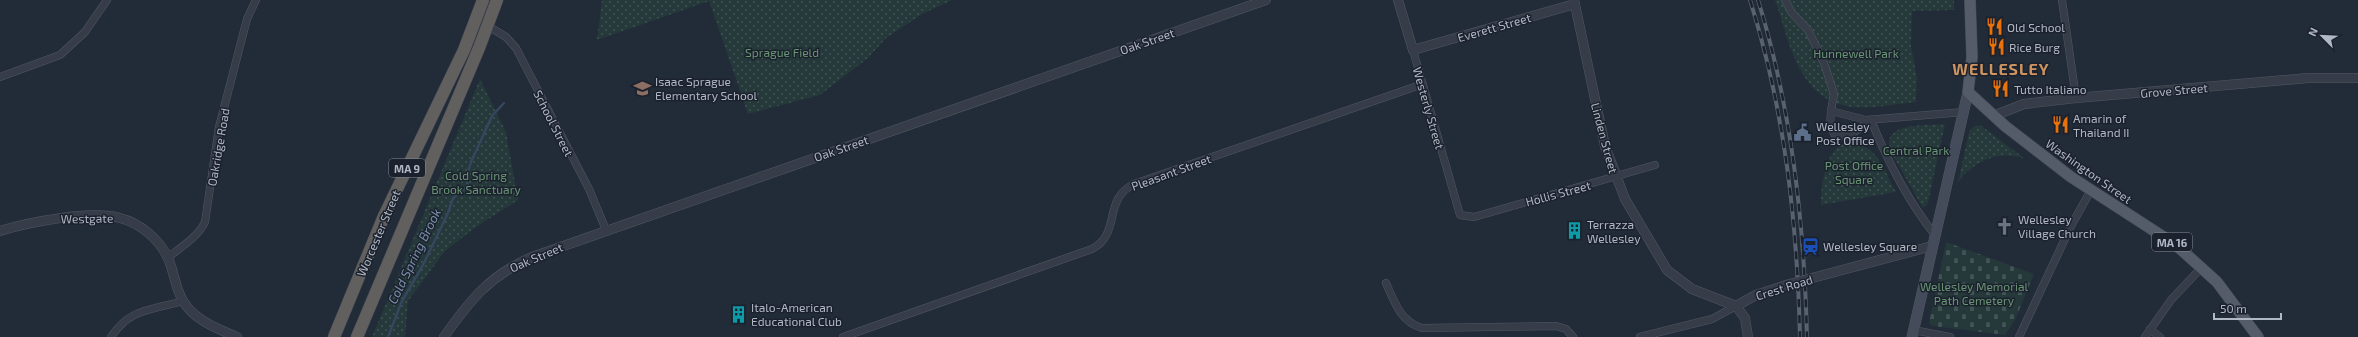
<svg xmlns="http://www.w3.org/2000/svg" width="2358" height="337" viewBox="0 0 2358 337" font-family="'Exo 2',sans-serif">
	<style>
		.cemetery { fill: url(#cemetery-stones) }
		.park { fill: url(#park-dots) }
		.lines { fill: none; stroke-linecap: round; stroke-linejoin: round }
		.stream { stroke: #36465f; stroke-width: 2.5 }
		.minor-casing { stroke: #515863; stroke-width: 8 }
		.tertiary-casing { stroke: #515863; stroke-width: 10 }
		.secondary-casing { stroke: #515863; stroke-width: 11 }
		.primary-casing { stroke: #3f4652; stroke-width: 12 }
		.trunk-casing { stroke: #414853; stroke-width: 13 }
		.minor { stroke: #363d49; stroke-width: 7 }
		.tertiary { stroke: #363d49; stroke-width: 9 }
		.secondary { stroke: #444c5c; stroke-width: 10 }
		.primary { stroke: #545c69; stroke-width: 11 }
		.trunk { stroke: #61605e; stroke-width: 12 }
		.rail-casing { stroke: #586170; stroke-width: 4 }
		.rail { stroke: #1b222d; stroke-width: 2.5; stroke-dasharray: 8; stroke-linecap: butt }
		.tertiary-bridge-casing { stroke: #515863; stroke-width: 10; stroke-linecap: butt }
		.tertiary-bridge { stroke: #363d49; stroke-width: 9 }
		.labels { text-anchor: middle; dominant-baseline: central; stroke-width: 3; stroke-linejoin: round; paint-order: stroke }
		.shield { fill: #1b222d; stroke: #848b97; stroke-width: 1 }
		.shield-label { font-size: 11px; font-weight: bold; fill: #b1b8c5 }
		.street-label { font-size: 12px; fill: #b1b8c5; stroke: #1b222d }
		.poi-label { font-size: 12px; fill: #b1b8c5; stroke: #1b222d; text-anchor: start }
		.park-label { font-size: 12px; fill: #699574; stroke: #1b222d }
		.water-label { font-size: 13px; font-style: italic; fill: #7a8eac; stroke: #1b222d }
		.district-label { font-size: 16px; font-weight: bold; letter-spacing: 1px; fill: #ce9462; stroke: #1b222d }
	</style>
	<defs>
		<pattern id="cemetery-stones" width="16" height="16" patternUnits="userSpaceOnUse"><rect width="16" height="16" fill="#25383a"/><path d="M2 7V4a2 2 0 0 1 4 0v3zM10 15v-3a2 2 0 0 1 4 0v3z" fill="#425355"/></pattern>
		<pattern id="park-dots" width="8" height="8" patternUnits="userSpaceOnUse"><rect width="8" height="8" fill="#25383a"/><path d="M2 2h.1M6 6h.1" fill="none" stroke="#425355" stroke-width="1.8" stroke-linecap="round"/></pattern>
	</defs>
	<rect width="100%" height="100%" fill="#222b38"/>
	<polygon class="cemetery" points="1946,242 2034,274 2015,320 2005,335 1933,326 1929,323"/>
	<g class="park">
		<polygon points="602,0 952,0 922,14 886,38 868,58 820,95 748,114 709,1 597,40"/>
		<path d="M 1775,0 L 1954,0 L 1954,10 L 1912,11 L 1911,46 L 1917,78 L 1916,102 C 1896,104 1873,109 1852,107 C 1798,100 1790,43 1775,0 Z"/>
		<polygon points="480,79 506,132 518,200 476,227 445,251 408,301 405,337 372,337"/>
		<path d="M 1945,124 L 1928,203 L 1923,208 L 1892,154 C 1877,121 1927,126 1945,124 Z"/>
		<path d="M 1980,125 L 2024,158 C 1998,150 1974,161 1958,182 L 1969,132 L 1973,127 Z"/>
		<path d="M 1845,143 C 1878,143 1882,167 1896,192 L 1821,205 C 1821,186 1825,150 1845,143 Z"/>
	</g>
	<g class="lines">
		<polyline class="stream" points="388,337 402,301 423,265 448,213 453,198 468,186 466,178 471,162 492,116 504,103"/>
		<defs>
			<g id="minor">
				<polyline points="1785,0 1792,13 1808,30 1824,63 1834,94 1831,111"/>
				<polyline points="2062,0 2076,98"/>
				<polyline points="488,26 506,37 516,48 589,189 606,230"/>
				<polyline points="1413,50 1460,215 1474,217 1655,165"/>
				<polyline points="0,77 60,55 85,32 107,0"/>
				<path d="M 1871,120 C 1861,127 1846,142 1834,134 L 1830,125 L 1831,111 L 1866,120 L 1964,112"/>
				<path d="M 1871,120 C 1887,160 1908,201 1935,235"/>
				<path d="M 167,258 C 181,247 197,238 205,222 L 219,127 L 247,19 L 256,0"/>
				<path d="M 1386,283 C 1395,303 1400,321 1422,328 L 1556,326 L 1566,329 L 1573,337"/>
				<polyline points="2150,329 2160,337"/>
				<polyline points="1913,330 1950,337"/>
				<path d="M 111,337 C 130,308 152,310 183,301"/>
				<path d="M 843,337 L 1092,249 C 1122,233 1102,200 1134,184 L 1423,84"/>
				<polyline points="1640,337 1712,319 1736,306"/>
				<polyline points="2019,337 2071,226 2091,190"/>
				<polyline points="2145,337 2171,300 2201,268"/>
			</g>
			<g id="tertiary">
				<polyline points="1398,0 1413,50 1575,4"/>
				<polyline points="1574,0 1605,146 1625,199 1667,270 1692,289 1736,306 1745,318 1748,337"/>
				<polyline points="1993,116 2024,104 2076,98 2308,78 2358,78"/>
				<path d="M 0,231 C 29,222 91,210 120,218 C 140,223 159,239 168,258 C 174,271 175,288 183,301 C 194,320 218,329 237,337"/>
				<polyline points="1816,277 1932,246"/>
				<polyline points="1736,306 1756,295 1786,285"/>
				<path d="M 444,337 C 470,300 489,276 532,257 L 1266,0"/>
			</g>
			<polyline id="secondary" points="1912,337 1968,92"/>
			<polyline id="primary" points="1970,0 1972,57 1968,92 2005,126 2071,177 2176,245 2217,282 2258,337"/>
			<g id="trunk">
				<polyline points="334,337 384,216 464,50 483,0"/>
				<polyline points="357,337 479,48 497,0"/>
			</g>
		</defs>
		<use href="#minor" class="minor-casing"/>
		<use href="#tertiary" class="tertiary-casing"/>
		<use href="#secondary" class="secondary-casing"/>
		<use href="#primary" class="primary-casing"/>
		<use href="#trunk" class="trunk-casing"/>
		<use href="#minor" class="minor"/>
		<use href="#tertiary" class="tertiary"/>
		<use href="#secondary" class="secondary"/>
		<use href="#primary" class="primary"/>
		<use href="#trunk" class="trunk"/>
		<defs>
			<g id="rail">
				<path d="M 1750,0 C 1785,111 1797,221 1800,337"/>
				<path d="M 1758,0 C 1792,110 1804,222 1807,337"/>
			</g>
		</defs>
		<use href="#rail" class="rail-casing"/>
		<use href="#rail" class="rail"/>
		<defs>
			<polyline id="tertiary-bridge" points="1786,285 1816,277"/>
		</defs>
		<use href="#tertiary-bridge" class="tertiary-bridge-casing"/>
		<use href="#tertiary-bridge" class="tertiary-bridge"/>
	</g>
	<defs>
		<symbol id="restaurant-bare" viewBox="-9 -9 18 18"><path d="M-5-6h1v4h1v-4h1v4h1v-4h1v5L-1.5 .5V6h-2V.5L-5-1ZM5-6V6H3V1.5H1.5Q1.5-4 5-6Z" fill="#e8710a" stroke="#1b222d" stroke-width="2.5" paint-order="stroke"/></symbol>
		<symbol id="school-bare" viewBox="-9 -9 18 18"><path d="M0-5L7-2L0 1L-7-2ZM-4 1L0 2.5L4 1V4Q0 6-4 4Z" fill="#8d6e63" stroke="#1b222d" stroke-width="2.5" paint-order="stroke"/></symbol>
		<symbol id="civic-bare" viewBox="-9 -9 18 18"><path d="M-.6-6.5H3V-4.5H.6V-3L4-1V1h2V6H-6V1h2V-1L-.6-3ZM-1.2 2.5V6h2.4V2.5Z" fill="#5c6f8a" stroke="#1b222d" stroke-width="2.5" paint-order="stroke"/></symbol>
		<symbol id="church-bare" viewBox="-9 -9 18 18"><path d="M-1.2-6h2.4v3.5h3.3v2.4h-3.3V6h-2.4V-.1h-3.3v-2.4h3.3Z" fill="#6b7280" stroke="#1b222d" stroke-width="2.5" paint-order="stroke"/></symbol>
		<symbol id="building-bare" viewBox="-9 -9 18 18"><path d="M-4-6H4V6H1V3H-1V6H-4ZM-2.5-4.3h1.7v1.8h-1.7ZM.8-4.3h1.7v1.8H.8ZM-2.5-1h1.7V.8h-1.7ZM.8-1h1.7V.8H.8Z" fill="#0f9aa8" stroke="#1b222d" stroke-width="2.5" paint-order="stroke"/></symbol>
		<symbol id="station-bare" viewBox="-9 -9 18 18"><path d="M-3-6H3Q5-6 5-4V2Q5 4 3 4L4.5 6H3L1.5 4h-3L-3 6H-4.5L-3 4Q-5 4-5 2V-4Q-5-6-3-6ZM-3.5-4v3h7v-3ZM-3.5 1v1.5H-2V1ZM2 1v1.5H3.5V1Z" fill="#1a4fb4" stroke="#1b222d" stroke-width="2.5" paint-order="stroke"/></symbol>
	</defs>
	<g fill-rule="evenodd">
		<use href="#restaurant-bare" x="1982" y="14" width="25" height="25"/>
		<use href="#restaurant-bare" x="1984" y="34" width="25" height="25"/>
		<use href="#school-bare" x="630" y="76" width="25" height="25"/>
		<use href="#restaurant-bare" x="1988" y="76" width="25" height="25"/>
		<use href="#restaurant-bare" x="2048" y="112" width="25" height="25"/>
		<use href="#civic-bare" x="1790" y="120" width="25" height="25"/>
		<use href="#church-bare" x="1992" y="214" width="25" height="25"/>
		<use href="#building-bare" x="1562" y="218" width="25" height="25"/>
		<use href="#station-bare" x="1798" y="234" width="25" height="25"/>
		<use href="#building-bare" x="726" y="302" width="25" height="25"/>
	</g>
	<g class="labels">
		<g class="shield">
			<rect x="389" y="159" width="36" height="18" rx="3"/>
			<rect x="2152" y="233" width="40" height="18" rx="3"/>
		</g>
		<g class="shield-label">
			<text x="407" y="168">MA 9</text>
			<text x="2172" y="242">MA 16</text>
		</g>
		<g class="street-label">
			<text transform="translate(1494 27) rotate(-16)">Everett Street</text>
			<text transform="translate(1147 41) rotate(-19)">Oak Street</text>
			<text transform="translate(2174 90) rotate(-5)">Grove Street</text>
			<text transform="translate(1429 108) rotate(74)">Westerly Street</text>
			<text transform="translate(554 123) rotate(63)">School Street</text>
			<text transform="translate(1605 138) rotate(75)">Linden Street</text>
			<text transform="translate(218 147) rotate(-80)">Oakridge Road</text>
			<text transform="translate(841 148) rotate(-19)">Oak Street</text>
			<text transform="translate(2089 171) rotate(35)">Washington Street</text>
			<text transform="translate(1171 172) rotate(-20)">Pleasant Street</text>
			<text transform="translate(1558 193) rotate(-15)">Hollis Street</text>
			<text transform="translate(87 218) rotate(-1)">Westgate</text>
			<text transform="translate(378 233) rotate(-67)">Worcester Street</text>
			<text transform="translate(536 257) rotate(-23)">Oak Street</text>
			<text transform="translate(1784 287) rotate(-17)">Crest Road</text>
		</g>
		<g class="poi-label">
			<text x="2007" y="27">Old School</text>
			<text x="2009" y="47">Rice Burg</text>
			<text x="655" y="81">Isaac Sprague<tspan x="655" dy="14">Elementary School</tspan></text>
			<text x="2014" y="89">Tutto Italiano</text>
			<text x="2073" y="118">Amarin of<tspan x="2073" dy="14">Thailand II</tspan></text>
			<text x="1816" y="126">Wellesley<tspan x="1816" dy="14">Post Office</tspan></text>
			<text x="2018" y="219">Wellesley<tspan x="2018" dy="14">Village Church</tspan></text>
			<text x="1587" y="224">Terrazza<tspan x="1587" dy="14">Wellesley</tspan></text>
			<text x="1823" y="246">Wellesley Square</text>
			<text x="751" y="307">Italo-American<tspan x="751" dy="14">Educational Club</tspan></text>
		</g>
		<g class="park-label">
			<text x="782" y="52">Sprague Field</text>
			<text x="1856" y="53">Hunnewell Park</text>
			<text x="1916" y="150">Central Park</text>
			<text x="1854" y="165">Post Office<tspan x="1854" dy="14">Square</tspan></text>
			<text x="476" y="175">Cold Spring<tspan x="476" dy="14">Brook Sanctuary</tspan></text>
			<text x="1974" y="286">Wellesley Memorial<tspan x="1974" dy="14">Path Cemetery</tspan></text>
		</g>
		<g class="water-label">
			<text transform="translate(414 256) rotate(-64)">Cold Spring Brook</text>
		</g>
		<g class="district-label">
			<text x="2001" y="68">WELLESLEY</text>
		</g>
	</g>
	<g transform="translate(2322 36) rotate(294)" stroke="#1b222d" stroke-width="3" paint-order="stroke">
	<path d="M0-3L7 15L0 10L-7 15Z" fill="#b1b8c5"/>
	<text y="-6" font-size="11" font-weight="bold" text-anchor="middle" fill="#b1b8c5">N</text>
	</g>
	<path d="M2214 313v6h67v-6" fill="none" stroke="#b1b8c5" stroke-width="2"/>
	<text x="2220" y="313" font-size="12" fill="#b1b8c5" stroke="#1b222d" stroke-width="3" paint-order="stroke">50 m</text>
</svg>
